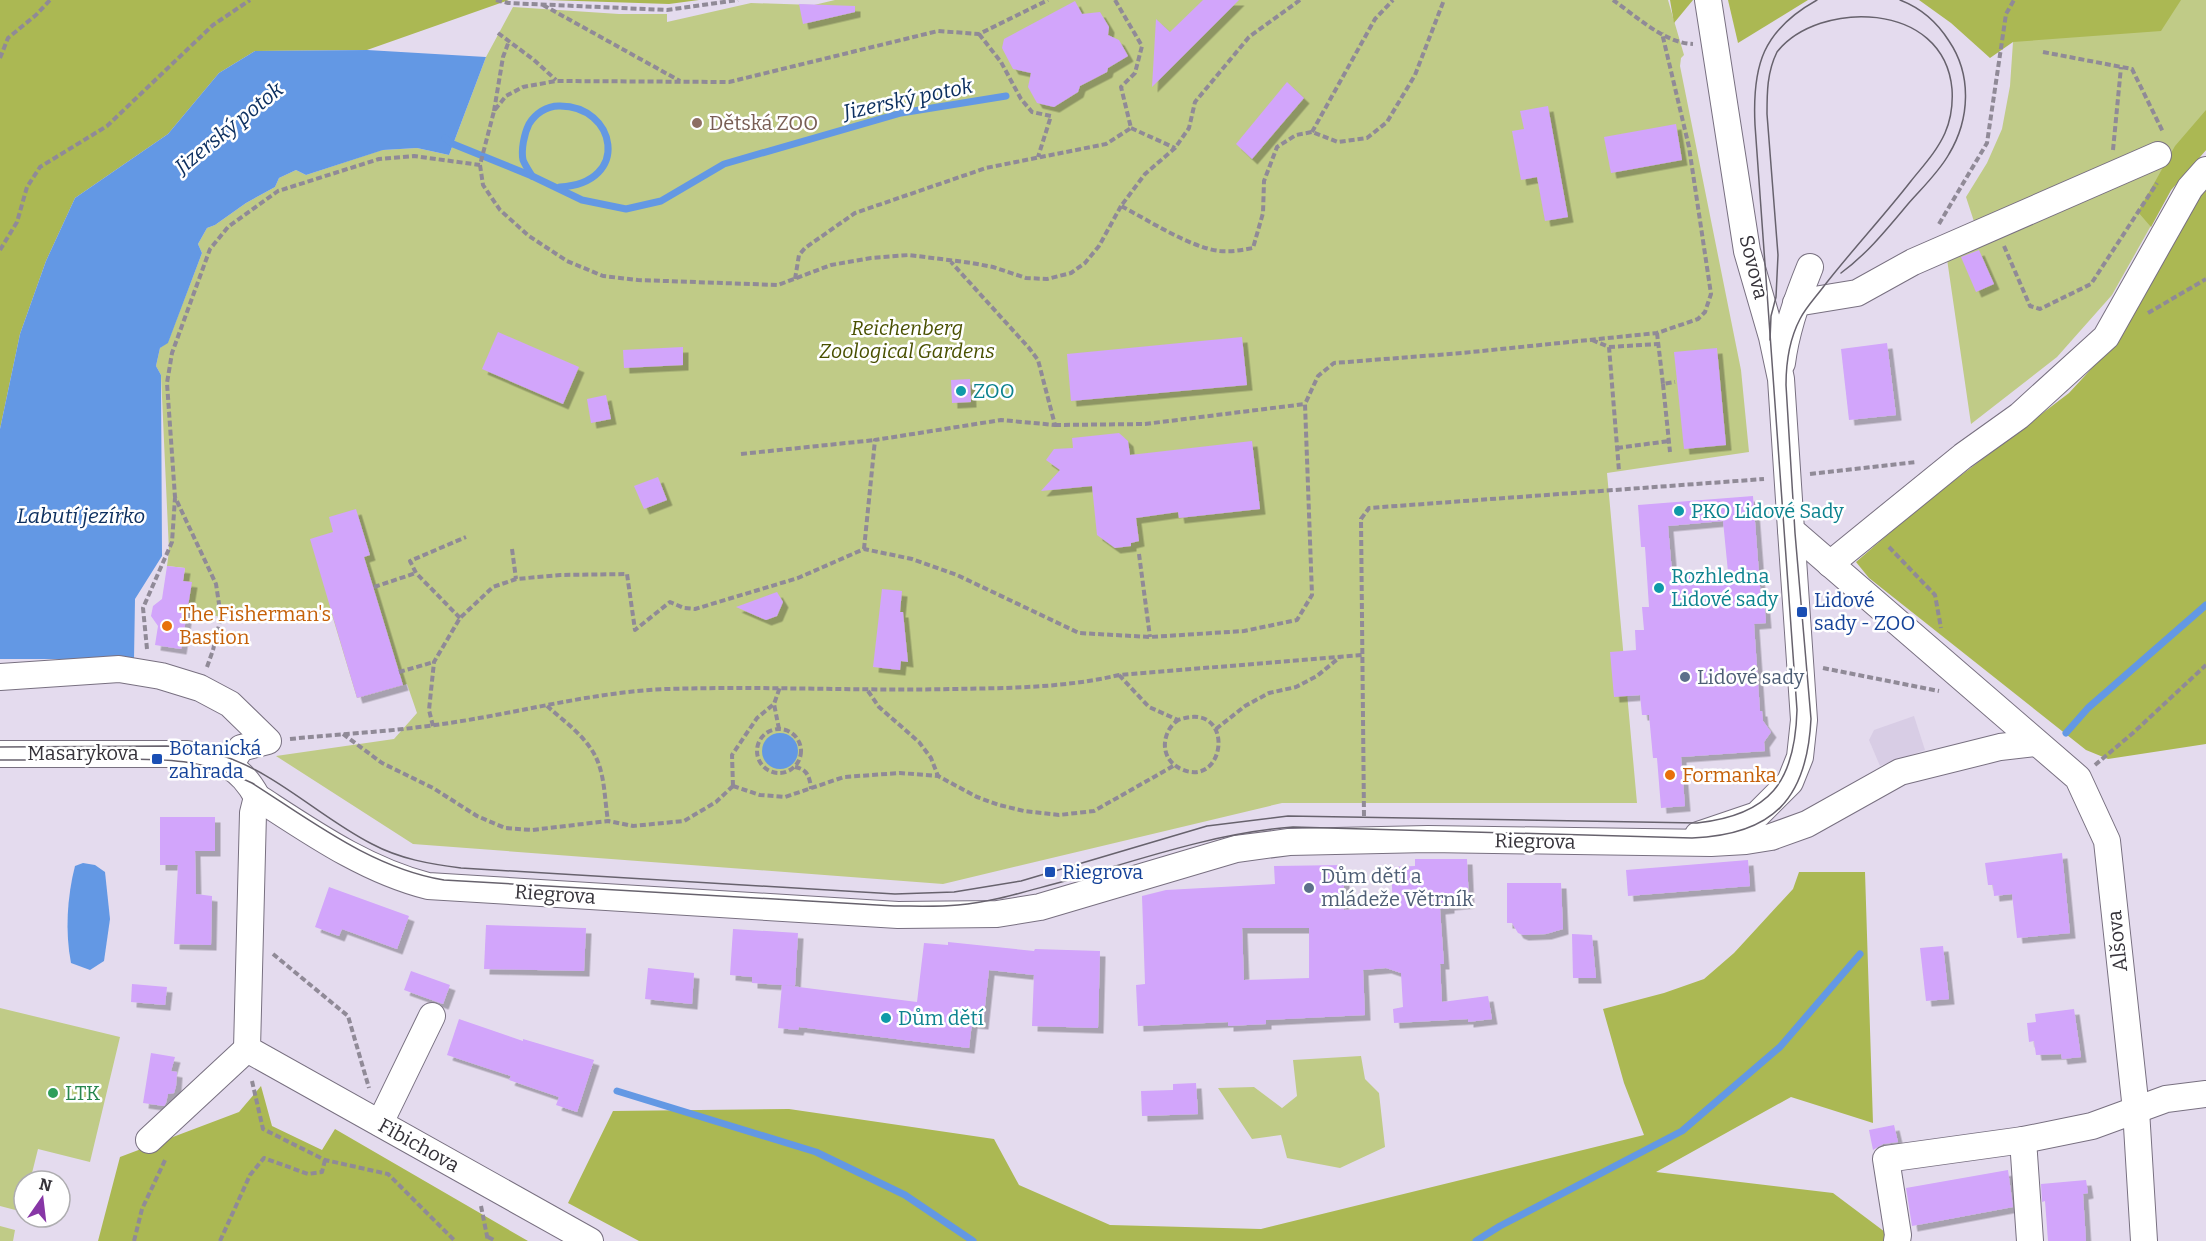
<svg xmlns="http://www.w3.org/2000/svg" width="2206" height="1241" viewBox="0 0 2206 1241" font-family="Bitter,serif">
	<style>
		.built { fill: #d8cde5 }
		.green { fill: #c0cb87 }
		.forest { fill: #abb853 }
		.water { fill: #6398e4 }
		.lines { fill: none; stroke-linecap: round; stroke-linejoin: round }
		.stream { stroke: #6398e4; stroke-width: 7 }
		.building { fill: #d2a5fb; fill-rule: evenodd; filter: url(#shadow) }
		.minor-casing { stroke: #787080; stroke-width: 28 }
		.path { stroke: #908a97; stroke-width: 4; stroke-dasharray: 6 3; stroke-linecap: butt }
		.minor { stroke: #fff; stroke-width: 26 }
		.tram { stroke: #67626d; stroke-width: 1.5 }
		.education-dot { fill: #8d6e63; stroke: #fff; stroke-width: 2 }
		.culture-dot { fill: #0f9aa8; stroke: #fff; stroke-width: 2 }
		.transit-dot { fill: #1a4fb4; stroke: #fff; stroke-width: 2 }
		.food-dot { fill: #e8710a; stroke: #fff; stroke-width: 2 }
		.service-dot { fill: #5c6f8a; stroke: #fff; stroke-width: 2 }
		.leisure-dot { fill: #2e9e5b; stroke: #fff; stroke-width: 2 }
		.labels { text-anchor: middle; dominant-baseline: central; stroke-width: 5; stroke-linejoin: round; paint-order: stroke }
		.education-label { font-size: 20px; fill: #785e54; stroke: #fff; text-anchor: start }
		.street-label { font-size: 20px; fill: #353239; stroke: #fff }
		.park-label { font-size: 20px; font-style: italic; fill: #495000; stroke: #fff }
		.culture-label { font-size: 20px; fill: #0d838f; stroke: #fff; text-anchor: start }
		.transit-label { font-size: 20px; fill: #164399; stroke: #fff; text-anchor: start }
		.food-label { font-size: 20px; fill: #c56008; stroke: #fff; text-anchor: start }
		.service-label { font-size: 20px; fill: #4e5e75; stroke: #fff; text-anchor: start }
		.leisure-label { font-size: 20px; fill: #27864d; stroke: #fff; text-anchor: start }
		.water-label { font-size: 21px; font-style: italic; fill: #0d3060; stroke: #fff }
	</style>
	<defs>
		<filter id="shadow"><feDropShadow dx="5.5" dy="5.5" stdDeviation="0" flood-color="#0004"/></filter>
	</defs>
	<rect width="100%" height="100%" fill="#e4dbee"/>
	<polygon class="built" points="1914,716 1925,750 1880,766 1869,740 1874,730"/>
	<g class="green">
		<polygon points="835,0 1668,0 1684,55 1681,58 1680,66 1741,370 1749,452 1607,473 1637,803 1282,803 943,884 413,844 276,756 394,739 417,713 407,684 357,698 333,618 301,609 221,617 187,610 183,581 185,568 167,566 169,551 161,375 156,366 160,348 168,342 202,253 198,244 207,228 215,225 246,203 275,187 279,178 296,170 306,175 382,150 417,148 449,155 486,57 513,7 619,14 667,14 667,22 751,3 814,5"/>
		<polygon points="2048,0 2206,0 2206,150 2171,190 2112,295 2057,357 1971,424 1947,259 1982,246 1966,197 1987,163 2002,129 2010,86 2013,42"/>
		<polygon points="0,1008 120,1037 90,1162 38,1149 30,1181 24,1181 23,1212 0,1206"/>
		<polygon points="1361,1056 1365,1079 1379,1093 1385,1147 1340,1168 1287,1158 1281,1135 1252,1139 1218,1088 1254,1087 1282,1108 1297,1096 1293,1060"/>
		<polygon points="0,1226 15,1230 13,1241 0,1241"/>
	</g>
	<g class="forest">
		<polygon points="0,0 509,0 367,50 255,51 219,73 168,134 75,198 46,261 20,334 0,429"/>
		<polygon points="547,0 699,0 669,4"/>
		<polygon points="1670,0 1693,0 1674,23"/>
		<polygon points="1728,0 1808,0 1738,43"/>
		<polygon points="1919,0 2181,0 2161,31 2013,42 1990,58 1951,23"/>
		<polygon points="2206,110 2206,150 2171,190 2151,227 2138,212 2175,146"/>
		<polygon points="2206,187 2206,744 2108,759 2086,750 1869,578 1856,562 1922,505 2069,393 2117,341"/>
		<polygon points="1799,872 1865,872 1873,1123 1791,1097 1656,1172 1833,1193 1897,1241 639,1241 568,1203 613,1111 789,1109 994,1139 1019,1185 1110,1225 1261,1229 1644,1135 1624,1083 1603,1009 1664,993 1704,979 1734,953 1793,889"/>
		<polygon points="261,1086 272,1126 322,1150 335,1129 528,1241 98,1241 120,1157 239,1112"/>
	</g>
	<g class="water">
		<polygon points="367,50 486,57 449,155 417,148 383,150 306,175 296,170 279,178 275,187 246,203 215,225 207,228 198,244 202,253 168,343 160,348 156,366 161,375 162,556 135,599 134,659 0,659 0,429 20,334 46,261 75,198 168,134 219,73 255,51"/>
		<circle cx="780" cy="751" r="18"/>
		<path d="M 83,863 L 95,865 L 105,872 L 110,919 L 104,961 L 90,970 L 71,963 C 65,932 67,897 75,866 Z"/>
	</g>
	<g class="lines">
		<g class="stream">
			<polyline points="445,138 453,144 532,176 582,200 626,209 661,201 724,164 901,113 1006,96"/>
			<path d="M 532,176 C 529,171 525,165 523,160 C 521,150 524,134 529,124 C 535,114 546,106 559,106 C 616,105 632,183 560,187"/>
			<polyline points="2066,733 2088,708 2206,605"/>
			<polyline points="617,1091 816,1152 905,1195 973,1241"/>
			<polyline points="1476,1241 1500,1226 1682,1131 1780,1047 1860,954"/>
		</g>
	</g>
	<g class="building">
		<polygon points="1203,0 1239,0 1152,87 1156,19 1170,32"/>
		<polygon points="1075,1 1082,14 1100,12 1109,27 1108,35 1119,40 1128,56 1108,68 1107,72 1080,86 1078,92 1054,107 1037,103 1028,87 1031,73 1013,69 1002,48 1004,39"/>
		<polygon points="799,4 855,6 855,12 803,24"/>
		<polygon points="1287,82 1304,98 1252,159 1236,144"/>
		<polygon points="1548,106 1568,217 1545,221 1537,177 1521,180 1512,131 1524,129 1520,111"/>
		<polygon points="1676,124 1682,160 1611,173 1604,137"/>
		<polygon points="1979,250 1994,284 1976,292 1961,257"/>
		<polygon points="498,332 579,367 563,404 482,369"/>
		<polygon points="1242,337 1247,385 1071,401 1067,354"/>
		<polygon points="1887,343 1896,415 1849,420 1841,349"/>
		<polygon points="683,347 683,365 624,368 623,350"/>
		<polygon points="1717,348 1726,445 1684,449 1674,352"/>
		<polygon points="970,379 971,402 952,403 951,380"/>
		<polygon points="606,395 611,419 591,423 587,399"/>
		<polygon points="1119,433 1128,441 1130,455 1252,441 1260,509 1179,518 1178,512 1136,518 1139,541 1131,543 1131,546 1115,548 1097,535 1092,486 1041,491 1060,470 1046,460 1054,449 1073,448 1072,438"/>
		<polygon points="658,477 667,500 644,509 634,486"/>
		<path d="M 1753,496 L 1761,599 L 1764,599 L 1766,623 L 1754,624 L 1760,711 L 1762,711 L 1763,721 L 1771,732 L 1764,742 L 1765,751 L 1681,757 L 1685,806 L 1661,808 L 1657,758 L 1653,758 L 1649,715 L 1642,715 L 1640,695 L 1614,697 L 1610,652 L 1636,650 L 1635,630 L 1644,630 L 1642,607 L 1649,607 L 1645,547 L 1641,547 L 1638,505 ZM 1723,521 L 1728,572 L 1672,572 L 1668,526 Z"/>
		<polygon points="356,509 370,555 364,557 403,685 357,698 310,539 333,532 329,517"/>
		<polygon points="167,566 185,568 183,581 192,582 181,649 155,645 158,626 151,616 153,606 162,599"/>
		<polygon points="882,589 902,591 900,612 903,612 908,662 901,661 900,670 873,667"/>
		<polygon points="777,592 783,602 777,616 766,620 736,607"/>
		<polygon points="160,817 215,817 215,851 195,851 196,894 212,896 211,945 174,944 178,865 160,865"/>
		<polygon points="2062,853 2070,933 2017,938 2012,894 1994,896 1993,885 1988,885 1985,863"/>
		<path d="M 1415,859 L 1467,859 L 1469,903 L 1449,905 L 1449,908 L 1440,909 L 1444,964 L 1440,964 L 1442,1002 L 1488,996 L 1492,1019 L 1468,1022 L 1468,1019 L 1394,1023 L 1393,1009 L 1403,1007 L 1401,973 L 1386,968 L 1363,970 L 1365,1015 L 1266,1020 L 1266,1024 L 1228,1026 L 1228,1022 L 1138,1026 L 1136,985 L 1145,984 L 1142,896 L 1166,890 L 1275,884 L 1274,866 L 1344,865 L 1344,910 L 1393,907 L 1391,867 L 1415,866 ZM 1242,928 L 1309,928 L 1309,978 L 1244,980 Z"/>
		<polygon points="1748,860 1750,886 1628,896 1626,870"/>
		<polygon points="1507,883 1561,883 1563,929 1546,934 1523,935 1518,933 1512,923 1507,923"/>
		<polygon points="329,887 409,916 397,949 342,929 339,936 315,927"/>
		<polygon points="486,925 586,928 584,971 484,969"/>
		<polygon points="733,929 798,933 795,986 783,985 917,1002 924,943 948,945 948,942 1034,951 1035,949 1100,951 1098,1028 1032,1026 1034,975 989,970 983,1024 972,1023 969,1048 799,1027 798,1030 778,1028 782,985 752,983 752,977 730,975"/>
		<polygon points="1572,934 1592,935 1596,978 1573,978"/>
		<polygon points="1943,946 1949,999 1926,1001 1920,948"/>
		<polygon points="648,968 694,973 692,1004 645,999"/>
		<polygon points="411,971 450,985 443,1004 404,990"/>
		<polygon points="132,984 167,987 165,1005 131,1002"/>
		<polygon points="2074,1009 2081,1057 2062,1059 2061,1054 2036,1055 2034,1041 2029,1042 2027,1023 2036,1022 2035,1014"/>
		<polygon points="459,1019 523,1041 523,1039 594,1060 577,1112 556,1105 559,1097 509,1080 511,1076 447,1055"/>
		<polygon points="151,1053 175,1057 171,1071 177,1072 176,1086 174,1093 168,1094 166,1103 164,1106 143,1103"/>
		<polygon points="1196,1083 1198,1114 1142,1116 1141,1091 1173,1090 1173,1084"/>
		<polygon points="1894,1125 1898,1142 1883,1144 1873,1150 1869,1130"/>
		<polygon points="2008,1170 2013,1207 1912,1226 1906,1188"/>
		<polygon points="2086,1180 2088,1193 2083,1194 2086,1241 2048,1241 2045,1201 2042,1202 2041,1184"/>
	</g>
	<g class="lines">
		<defs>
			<g id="minor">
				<polyline points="1708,0 1747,251 1772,337 1781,379 1791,530 2078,778 2107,841 2136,1110 2144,1241"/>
				<polyline points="1796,303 1857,293 1913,262 2158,155"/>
				<path d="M 1782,363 C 1786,330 1797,299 1810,267"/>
				<polyline points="1830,564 1963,456 2019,416 2106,337 2190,188 2206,170"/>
				<polyline points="0,677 119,669 161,676 200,688 230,704 268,741 241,748 230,765"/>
				<path d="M 0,754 L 187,754 C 221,760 240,765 257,797"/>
				<path d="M 257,797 C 311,832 365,870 428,886 L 898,915 L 997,914 L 1040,907 L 1236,849 L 1289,842 L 1428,839 L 1711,843 L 1746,841 L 1771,837 L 1807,824 L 1900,772 L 2000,747 L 2035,743"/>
				<polyline points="257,797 253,813 247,1049 590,1241"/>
				<polyline points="1698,835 1757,815 1790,782 1800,757 1804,720 1791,530"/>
				<polyline points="380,1123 432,1016"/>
				<polyline points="149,1140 247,1049"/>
				<polyline points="2023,1140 2030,1241"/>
				<polyline points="1897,1241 1898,1235 1886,1159 2023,1140 2092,1126 2166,1099 2206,1094"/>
			</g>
		</defs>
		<use href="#minor" class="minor-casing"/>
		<g class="path">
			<polyline points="496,0 508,3 667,10 738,0"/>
			<polyline points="1115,0 1142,46 1135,73 1121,87 1131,128"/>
			<path d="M 1300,0 L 1249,37 L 1195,102 L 1189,128 L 1175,148 L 1145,174 L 1121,206 C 1148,220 1191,248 1220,251 C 1232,252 1242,250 1253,248 L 1263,213 L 1264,181 L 1277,147 L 1296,135 L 1312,132 L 1338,142 L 1367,138 L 1387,122 L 1415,75 L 1444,0"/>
			<path d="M 1613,0 C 1636,16 1664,43 1693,44"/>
			<polyline points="543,5 680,81"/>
			<polyline points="498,33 534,60 556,80"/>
			<polyline points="979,34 1001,62 1021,99 1032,112 1051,116 1038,157"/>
			<polyline points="2043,52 2132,69 2163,132"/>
			<polyline points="0,58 8,38 36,15 50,0"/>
			<polyline points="494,111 503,57 509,41"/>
			<polyline points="1131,128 1175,148"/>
			<polyline points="1312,132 1375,19 1393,0"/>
			<polyline points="2113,150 2121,67"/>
			<polyline points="480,165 483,185 500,210 529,236 567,261 603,276 638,280 778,285 831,265 871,258 909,255 972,263 993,267 1026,278 1047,279 1071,273 1085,263 1099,246 1121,206"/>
			<polyline points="1939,224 1987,143 2006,14 2014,0"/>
			<polyline points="2004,246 2030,306 2040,309 2091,284 2157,183"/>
			<polyline points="0,250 17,222 27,187 40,167 107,126 213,25 250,0"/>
			<polyline points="795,279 799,255 805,248 855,213 986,168 1106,144 1131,128"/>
			<polyline points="2148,313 2206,279"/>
			<polyline points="1657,333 1663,384 1675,382"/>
			<polyline points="1592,340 1609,347 1619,471"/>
			<polyline points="1609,347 1658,344"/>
			<polyline points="1663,384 1670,452"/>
			<polyline points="1055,425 1145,424 1305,404"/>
			<polyline points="1617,448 1669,441"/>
			<polyline points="741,454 875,440"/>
			<polyline points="1810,474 1916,462"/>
			<polyline points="1889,547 1935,595 1941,628"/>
			<polyline points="512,549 516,579"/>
			<polyline points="864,549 875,440 1001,420 1055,425 1038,360 1029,348 951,262"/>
			<polyline points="1139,554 1150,637"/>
			<polyline points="374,587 416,573"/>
			<polyline points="460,618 416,573 410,561 466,537"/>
			<polyline points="147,649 143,608 172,542 175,498"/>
			<polyline points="207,667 213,650 221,617 216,584 175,497 167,383 172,353 210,249 228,227 278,191 379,159 414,156 480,165 494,111 506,96 523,87 556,81 729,82 938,31 979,34 1048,0"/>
			<polyline points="1823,668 1939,691"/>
			<polyline points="399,672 434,662"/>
			<path d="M 1119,675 L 1149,707 L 1178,720 C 1236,699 1227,790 1181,769 C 1159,759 1161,732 1178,720"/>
			<polyline points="868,691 879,707 919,742 931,758 938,776"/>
			<path d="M 547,706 C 566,723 591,740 599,765 C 605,782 605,803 608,821"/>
			<polyline points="433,726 429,710 434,662 460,618 493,587 516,579 560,575 627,574 635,630 670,602 684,608 695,609 798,578 864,549 912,559 957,575 1079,633 1150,637 1244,631 1297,620 1312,595 1305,404 1318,376 1334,363 1462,353 1657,333 1698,319 1705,312 1711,294 1689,147 1662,33"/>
			<circle cx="779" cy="751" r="22"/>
			<polyline points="779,729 774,704 780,687"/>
			<polyline points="1216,729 1245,706 1269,693 1296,687 1317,676 1340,657"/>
			<polyline points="343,734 382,763 433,788 477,816 505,828 532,830 608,821 633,826 684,821 716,802 733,786"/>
			<path d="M 290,739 C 338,734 387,732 435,725 C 512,715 589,692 667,689 C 763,686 857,691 953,689 C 1009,688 1064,688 1119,675 L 1363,655"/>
			<polyline points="2095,765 2133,733 2206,665"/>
			<path d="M 795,767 C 807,769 810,777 811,789"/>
			<polyline points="733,786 760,795 785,797 844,777 900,773 938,776 977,797 999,805 1024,811 1059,815 1094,811 1175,765"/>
			<polyline points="733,786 732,755 757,718 774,704"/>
			<polyline points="1364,816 1361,519 1369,508 1764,479"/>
			<polyline points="273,954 348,1016 369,1088"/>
			<polyline points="252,1081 263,1129 325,1160 388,1174 455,1241"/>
			<polyline points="481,1206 488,1241"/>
			<polyline points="488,1237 496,1241"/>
			<polyline points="134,1241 142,1209 166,1158"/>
			<polyline points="220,1241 250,1175 264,1158 308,1174 322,1172 325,1160"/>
		</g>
		<use href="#minor" class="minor"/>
		<g class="tram">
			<path d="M 1841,273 C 1867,254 1887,229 1908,204 C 1922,188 1939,172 1949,154 C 1970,119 1972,75 1949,41 C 1937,22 1921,8 1900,0"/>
			<path d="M 0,747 L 167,746 C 184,748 201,749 217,754 C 275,771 319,817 372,844 C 400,859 430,864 461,868 L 895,894 L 954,892 L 1021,881 L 1207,826 L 1288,816 L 1697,823 C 1770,815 1795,782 1797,710 L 1755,125 C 1752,65 1763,30 1817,0"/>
			<path d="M 0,760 C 34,760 68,760 102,759 C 159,759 200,757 252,783 C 312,821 372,868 444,880 L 894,906 C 915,906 937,907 958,905 C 994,902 1030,890 1065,881 C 1141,859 1215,833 1293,827 L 1692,838 C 1773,835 1807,799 1811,719 L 1795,533 L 1786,385 C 1786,362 1789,340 1800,319 C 1806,307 1816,297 1824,286 C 1852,250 1883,217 1911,181 C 1923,166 1937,151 1945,133 C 1951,119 1953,104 1952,89 C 1944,0 1818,0 1777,52 C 1767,72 1767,93 1767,114 L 1778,255 L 1776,297 L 1771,316 L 1770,340"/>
		</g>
	</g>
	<circle class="education-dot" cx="697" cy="123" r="6"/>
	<g class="culture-dot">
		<circle cx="961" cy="391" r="6"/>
		<circle cx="1679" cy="511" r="6"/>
		<circle cx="1659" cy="588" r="6"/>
		<circle cx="886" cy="1018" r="6"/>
	</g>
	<g class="transit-dot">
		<rect x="1796" y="606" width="12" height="12" rx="3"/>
		<rect x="151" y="753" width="12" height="12" rx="3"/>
		<rect x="1044" y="866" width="12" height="12" rx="3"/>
	</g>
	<g class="food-dot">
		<circle cx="167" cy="626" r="6"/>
		<circle cx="1670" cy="775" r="6"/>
	</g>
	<g class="service-dot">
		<circle cx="1685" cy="677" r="6"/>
		<circle cx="1309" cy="888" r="6"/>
	</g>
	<circle class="leisure-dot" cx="53" cy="1093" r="6"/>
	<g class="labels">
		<g class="education-label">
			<text x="709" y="123">Dětská ZOO</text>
		</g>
		<g class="street-label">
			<text transform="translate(1754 267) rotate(76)">Sovova</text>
			<text x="83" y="753">Masarykova</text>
			<text transform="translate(1535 841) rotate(1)">Riegrova</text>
			<text transform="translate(555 894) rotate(4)">Riegrova</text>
			<text transform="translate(2117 941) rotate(-96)">Alšova</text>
			<text transform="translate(419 1145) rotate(29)">Fibichova</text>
		</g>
		<g class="park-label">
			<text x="907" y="328">Reichenberg<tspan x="907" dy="23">Zoological Gardens</tspan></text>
		</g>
		<g class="culture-label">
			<text x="973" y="391">ZOO</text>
			<text x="1691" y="511">PKO Lidové Sady</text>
			<text x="1671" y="576">Rozhledna<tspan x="1671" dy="23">Lidové sady</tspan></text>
			<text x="898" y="1018">Dům dětí</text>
		</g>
		<g class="transit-label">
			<text x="1814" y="600">Lidové<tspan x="1814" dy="23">sady - ZOO</tspan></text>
			<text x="169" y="748">Botanická<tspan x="169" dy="23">zahrada</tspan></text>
			<text x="1062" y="872">Riegrova</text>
		</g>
		<g class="food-label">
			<text x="179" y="614">The Fisherman's<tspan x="179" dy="23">Bastion</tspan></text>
			<text x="1682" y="775">Formanka</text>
		</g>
		<g class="service-label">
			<text x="1697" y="677">Lidové sady</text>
			<text x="1321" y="876">Dům dětí a<tspan x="1321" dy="23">mládeže Větrník</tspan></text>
		</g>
		<g class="leisure-label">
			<text x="65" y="1093">LTK</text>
		</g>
		<g class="water-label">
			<text transform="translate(908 99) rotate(-12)">Jizerský potok</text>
			<text transform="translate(229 128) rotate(-39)">Jizerský potok</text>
			<text x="81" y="516">Labutí jezírko</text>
		</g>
	</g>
	<g transform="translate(42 1199) rotate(14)"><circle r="28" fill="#ffffff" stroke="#aeadb0" stroke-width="1.5"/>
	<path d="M0-4.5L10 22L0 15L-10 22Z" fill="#8736a6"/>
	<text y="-9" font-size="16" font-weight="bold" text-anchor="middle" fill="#353239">N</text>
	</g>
</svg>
